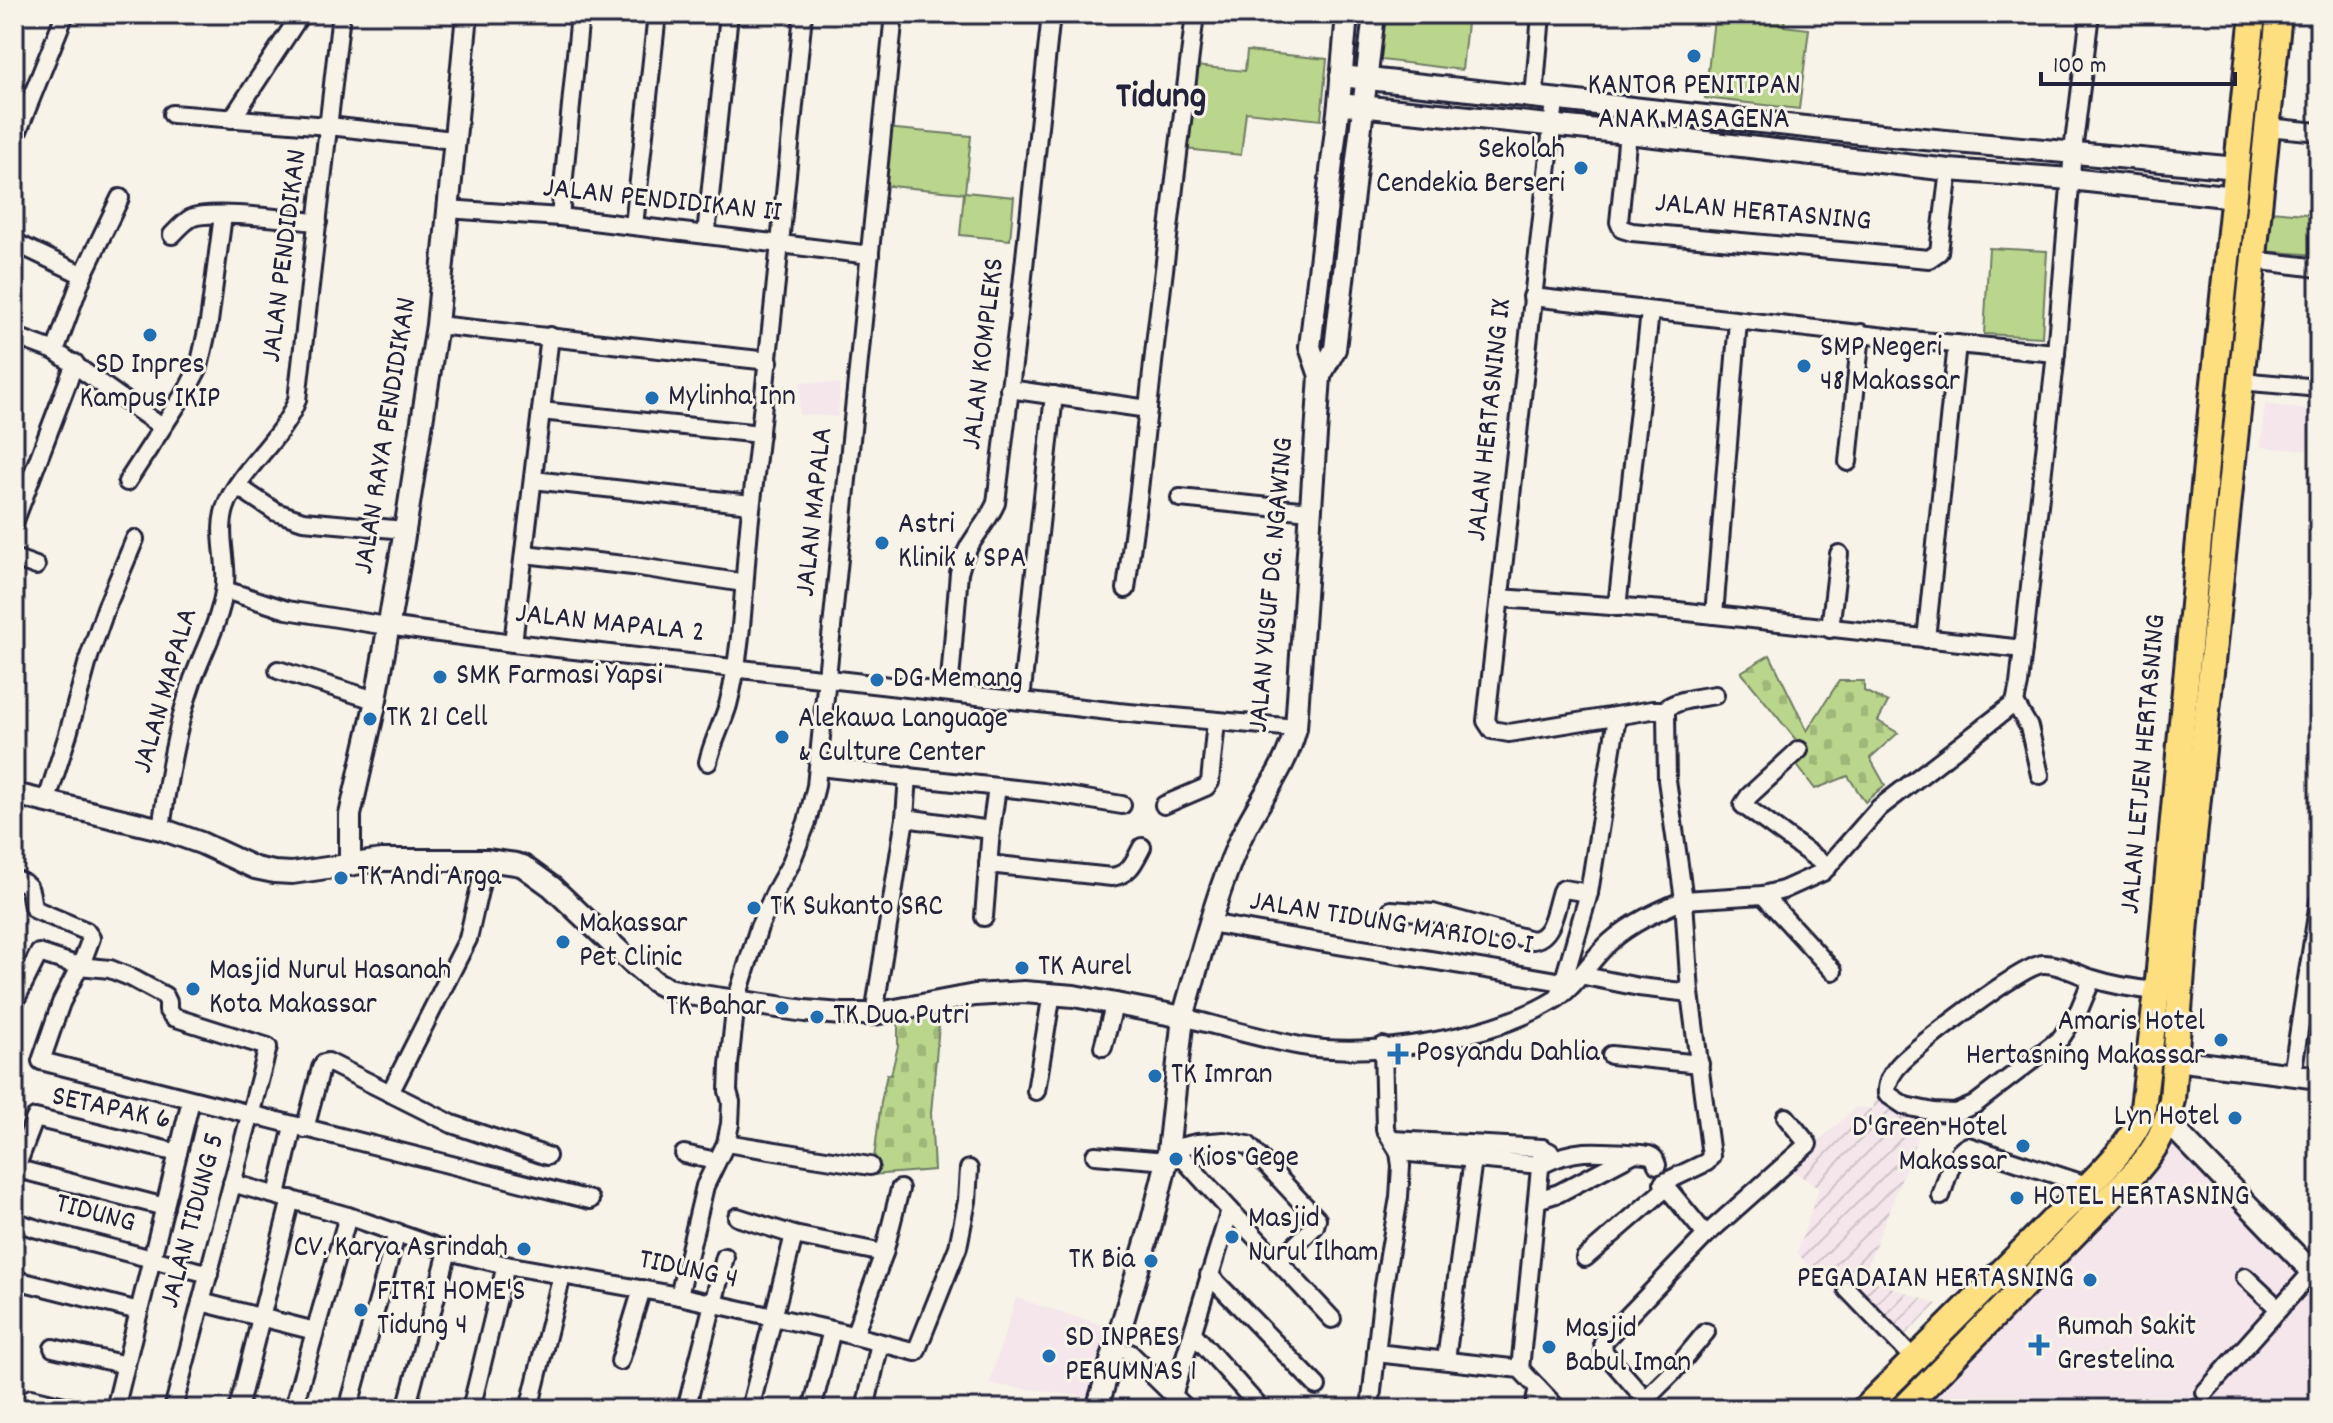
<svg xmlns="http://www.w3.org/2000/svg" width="2333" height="1423" viewBox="0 0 2333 1423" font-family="Dekko,sans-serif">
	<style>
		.built { fill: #f4e6eb }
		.industrial { fill: url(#industrial-furrows) }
		.grass { fill: #bad58c; stroke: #6e7c64; stroke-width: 2 }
		.cemetery { fill: url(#cemetery-stones); stroke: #6e7c64; stroke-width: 2 }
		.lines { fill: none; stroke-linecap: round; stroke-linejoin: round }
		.minor-casing { stroke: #22223b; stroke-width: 22 }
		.tertiary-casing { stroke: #22223b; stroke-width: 26 }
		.primary-casing { stroke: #22223b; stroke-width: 30 }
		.minor { stroke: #f7f3e8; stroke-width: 16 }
		.tertiary { stroke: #f7f3e8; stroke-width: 20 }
		.primary { stroke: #fedf80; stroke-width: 24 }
		.poi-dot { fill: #1f6fb2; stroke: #f7f3e8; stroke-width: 3 }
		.labels { text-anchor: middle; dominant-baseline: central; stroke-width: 6; stroke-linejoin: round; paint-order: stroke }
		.poi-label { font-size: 30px; fill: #22223b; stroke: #f7f3e8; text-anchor: start }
		.street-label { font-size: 30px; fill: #22223b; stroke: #f7f3e8 }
		.district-label { font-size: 38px; font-weight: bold; fill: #22223b; stroke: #f7f3e8 }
	</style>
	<defs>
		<pattern id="industrial-furrows" width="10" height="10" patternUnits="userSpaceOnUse" patternTransform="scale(2)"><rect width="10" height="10" fill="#f4e6eb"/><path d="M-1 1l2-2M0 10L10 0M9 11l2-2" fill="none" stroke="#d1c5ca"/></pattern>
		<pattern id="cemetery-stones" width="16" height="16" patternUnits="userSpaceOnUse" patternTransform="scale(2)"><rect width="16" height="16" fill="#bad58c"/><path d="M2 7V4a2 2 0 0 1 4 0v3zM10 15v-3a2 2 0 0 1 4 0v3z" fill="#a0b77a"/></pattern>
	</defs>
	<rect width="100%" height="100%" fill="#f7f3e8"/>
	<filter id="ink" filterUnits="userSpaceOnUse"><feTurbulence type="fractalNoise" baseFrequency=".0125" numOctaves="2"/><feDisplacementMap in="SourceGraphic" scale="16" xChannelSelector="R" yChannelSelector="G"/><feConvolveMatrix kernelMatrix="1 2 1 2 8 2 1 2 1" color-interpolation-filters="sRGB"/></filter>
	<g filter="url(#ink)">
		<g class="built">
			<polygon points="801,382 840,384 838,417 799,414"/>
			<polygon points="2265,404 2313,411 2309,451 2261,447"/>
			<polygon points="2173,1145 2319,1294 2319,1409 1918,1409 2036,1290 2032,1286"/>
			<polygon points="1016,1298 1108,1327 1088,1397 989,1384"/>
		</g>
		<polygon class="industrial" points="1875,1100 1928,1110 1863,1277 1937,1304 1889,1351 1797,1253 1819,1188 1790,1169 1856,1107 1873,1109"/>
		<g class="grass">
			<polygon points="1379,14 1468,14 1462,70 1373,59"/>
			<polygon points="1675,14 1785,14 1784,26 1809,29 1799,109 1705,98 1714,19"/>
			<polygon points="1247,51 1327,59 1321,120 1246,112 1241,155 1176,148 1185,65 1245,71"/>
			<polygon points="885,128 971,136 965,192 1014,197 1010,240 960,235 964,193 880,185"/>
			<polygon points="2269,211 2319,215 2319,255 2263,251"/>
			<polygon points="1989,248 2047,251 2042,337 1984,334"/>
		</g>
		<g class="cemetery">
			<polygon points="1770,655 1807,731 1839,681 1864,681 1864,691 1888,702 1878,721 1898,733 1870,758 1885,785 1865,802 1848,776 1815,789 1793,760 1801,746 1741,672"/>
			<polygon points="940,1014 931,1113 934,1170 872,1175 881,1102 887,1074 891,1075 898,1046 898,1023"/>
		</g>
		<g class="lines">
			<defs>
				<g id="minor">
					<polyline points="1534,98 1541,14"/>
					<polyline points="1555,101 1486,721 1492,730 1509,733 1652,710 1664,710 1666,713 1667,780 1684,900 1690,993 1711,1156 1707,1162 1663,1183 1706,1235"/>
					<polyline points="172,114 329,126 453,140"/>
					<polyline points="232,119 301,14"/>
					<polyline points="2267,127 2319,132"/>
					<polyline points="1628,133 1619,222 1622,229 1632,232 1929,259 1939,252 1949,170"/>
					<polyline points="14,141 65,14"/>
					<polyline points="447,209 560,217 870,255"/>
					<polyline points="560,217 580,14"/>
					<polyline points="634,226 657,14"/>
					<path d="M 172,235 C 178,229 184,222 191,218 C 209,209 293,220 318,222"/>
					<polyline points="706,235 729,14"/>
					<polyline points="14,242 83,275 55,351"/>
					<polyline points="2253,260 2319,268"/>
					<polyline points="83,275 120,198"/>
					<polyline points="1532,297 1922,341 2056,353"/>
					<polyline points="437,325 769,361"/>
					<polyline points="14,336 55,351 162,427"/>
					<polyline points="2239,381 2319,388"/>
					<polyline points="1009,389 1148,409"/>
					<polyline points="541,411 760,434"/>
					<polyline points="1848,462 1861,333"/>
					<polyline points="533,480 751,504"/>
					<polyline points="127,482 188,388 199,367 209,322 223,215"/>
					<polyline points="237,486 276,512 303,521 405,530"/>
					<polyline points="1180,498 1310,511"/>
					<polyline points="14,523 75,363"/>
					<polyline points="524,554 633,566 744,583"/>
					<polyline points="14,558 36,566"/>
					<polyline points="1126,589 1138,499 1156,336 1195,14"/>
					<polyline points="225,590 287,610 387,626 513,643 1118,712 1296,728"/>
					<polyline points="1500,598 1678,611 2023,649"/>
					<polyline points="1617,607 1650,312"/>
					<polyline points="1714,615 1738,321"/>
					<polyline points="1830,629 1839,554"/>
					<polyline points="1926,639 1957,344"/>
					<polyline points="513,643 550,336"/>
					<polyline points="278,670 375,700"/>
					<path d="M 949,692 L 959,573 C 966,541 984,530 996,503 L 1018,323 L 1051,14"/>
					<polyline points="1021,700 1054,395"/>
					<path d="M 1664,710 C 1678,699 1698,698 1715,695"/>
					<polyline points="1799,750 1749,796 1743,805 1828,867"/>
					<path d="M 708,762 C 712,743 722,725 728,705 C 745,640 743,569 752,501 C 771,339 787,177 803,14"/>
					<polyline points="819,767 1043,792 1122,805"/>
					<polyline points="2040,775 2029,727 2015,703 2019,684 2056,353 2073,151 2090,14"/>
					<polyline points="46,803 68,734 89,657 106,608 135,539"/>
					<polyline points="1164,805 1206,787 1210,782 1216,721"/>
					<polyline points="905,818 991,830 984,917"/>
					<path d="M 161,829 C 168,779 176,727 193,679 C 204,650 219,623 224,592 C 230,561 214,532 228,501 C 246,464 283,438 297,400 L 341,14"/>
					<polyline points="991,830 997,787"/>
					<path d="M 988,864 L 1112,877 C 1130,874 1134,862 1142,847"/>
					<path d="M 14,879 C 34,885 29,890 33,907 L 36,910 L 86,931 L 91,938 L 84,957 L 61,1003 L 41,1061 L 590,1200"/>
					<polyline points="1763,895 1833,971"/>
					<path d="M 1391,910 L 1433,913 L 1532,940 C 1553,938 1555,909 1561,891 L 1564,889 L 1589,893"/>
					<path d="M 1210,923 C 1327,945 1445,961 1562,982"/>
					<polyline points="1580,975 1639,987 1690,993"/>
					<path d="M 2092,979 L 2079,1010 L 2061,1038 L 1974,1105 L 1955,1113 L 1934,1112 L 1905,1106 L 1887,1094 C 1886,1082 1893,1071 1902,1062 C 1921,1044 2022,965 2043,964 C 2059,963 2076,974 2090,978 C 2112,985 2135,989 2157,991"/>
					<polyline points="1560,993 1589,893 1617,717"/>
					<polyline points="14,1003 39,953 79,966 110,969 130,977 165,996 168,1002 168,1011 173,1017 268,1047 173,1409"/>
					<polyline points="874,1014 905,818 908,776"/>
					<path d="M 1183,1017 C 1222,1027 1262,1039 1301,1046 C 1374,1058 1493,1038 1556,999 C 1577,985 1591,959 1610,942 C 1631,923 1658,911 1684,900 L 1763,895 L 1783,890 L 1823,872 L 1879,808 L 2015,703"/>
					<polyline points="1103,1047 1115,1002"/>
					<polyline points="1611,1055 1700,1064"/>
					<polyline points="2292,1075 2319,902"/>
					<polyline points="1036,1091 1052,993"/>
					<polyline points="390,1093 468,939 486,860"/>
					<polyline points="305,1129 321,1068 324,1063 328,1062 452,1124 547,1156"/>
					<polyline points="1392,1140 1542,1148 1550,1152"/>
					<polyline points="726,1143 870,1166"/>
					<polyline points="1169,1143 1230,1210 1332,1319"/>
					<polyline points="1174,1148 1197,1143 1224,1141 1248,1145 1317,1219 1315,1226 1278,1262"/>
					<path d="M 1399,1152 L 1541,1165 C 1555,1158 1569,1153 1584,1152 C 1593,1151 1643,1153 1649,1155 C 1655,1157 1655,1160 1657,1165"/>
					<polyline points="684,1154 716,1161"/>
					<polyline points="1095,1155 1167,1161"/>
					<polyline points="14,1168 165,1207"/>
					<polyline points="14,1173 35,1118 178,1153"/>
					<polyline points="232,1183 348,1216 448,1251 506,1265 679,1296 832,1330 916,1352 958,1247 967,1201 969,1169"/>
					<polyline points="277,1195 293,1126"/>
					<path d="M 1941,1196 C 1947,1180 1951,1154 1968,1146 L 2087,1185"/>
					<polyline points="1537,1200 1559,1193 1633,1154"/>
					<polyline points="737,1217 794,1235 884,1253"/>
					<polyline points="14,1221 34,1228 209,1274"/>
					<polyline points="1585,1258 1666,1188"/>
					<polyline points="1209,1275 1317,1386"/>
					<polyline points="2245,1277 2279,1309"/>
					<polyline points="16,1280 139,1311"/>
					<polyline points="1847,1289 1915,1360"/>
					<polyline points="679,1296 705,1186 726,1143 730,1124 731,1102 728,1091 729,1065 736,1001 759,927 776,890 790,865 807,822 816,786 894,14"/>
					<polyline points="201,1302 315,1331"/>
					<polyline points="1193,1333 1261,1409"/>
					<polyline points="854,1336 884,1253 900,1189"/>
					<polyline points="53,1348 126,1365"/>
					<polyline points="1130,1353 1187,1409"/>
					<polyline points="1376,1353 1520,1369 1558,1409"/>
					<polyline points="1446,1360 1473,1159"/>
					<polyline points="620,1361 642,1289"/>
					<polyline points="1520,1369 1542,1148"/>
					<polyline points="2205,1392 2312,1272"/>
					<polyline points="1173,1396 1230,1210"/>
					<polyline points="31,1398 77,1409"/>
					<polyline points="115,1409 191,1100"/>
					<polyline points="238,1409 291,1199"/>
					<polyline points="293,1409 348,1216"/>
					<polyline points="348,1409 397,1232"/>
					<polyline points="406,1409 448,1251"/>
					<polyline points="471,1409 506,1265"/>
					<polyline points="529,1409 562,1275"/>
					<polyline points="686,1409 725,1257"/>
					<polyline points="750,1409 794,1235"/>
					<polyline points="812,1409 832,1330"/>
					<polyline points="865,1409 880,1343"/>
					<polyline points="1370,1409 1383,1291 1399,1197 1401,1166 1399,1152 1385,1129 1383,1046"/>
					<polyline points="1533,1409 1538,1388"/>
					<polyline points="1636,1409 1672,1373 1706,1332"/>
					<polyline points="1654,1409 1604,1352 1603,1342 1706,1235 1808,1144 1786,1117"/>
				</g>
				<g id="tertiary">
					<polyline points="1341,76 1860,133 2237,168"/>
					<polyline points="1339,104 1628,133 1949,170 2070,179 2234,197"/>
					<polyline points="1320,376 1335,349 1374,14"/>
					<polyline points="14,794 161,829 201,843 255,868 274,872 292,873 382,860 486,860 516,864 523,866 552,887 631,962 655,982 668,989 695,995 805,1011 842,1014 874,1014 975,995 1024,992 1074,996 1183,1017 1167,1161 1151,1225 1097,1409"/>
					<polyline points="350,865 350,815 375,705 405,530 437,325 467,14"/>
					<path d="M 1183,1017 C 1200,959 1214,900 1238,844 C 1255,804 1285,772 1296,728 L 1320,376 L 1310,347 L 1339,104 L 1347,14"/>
					<polyline points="2175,1060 2319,1078"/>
					<polyline points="2167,1121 2319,1279"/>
				</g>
				<g id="primary">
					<path d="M 1864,1409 C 1928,1346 1992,1282 2055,1218 C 2082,1191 2129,1150 2142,1116 L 2157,991 L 2211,411 L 2253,14"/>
					<path d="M 1903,1409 L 2138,1169 C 2159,1145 2164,1131 2172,1100 L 2188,895 L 2279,14"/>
				</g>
			</defs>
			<use href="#minor" class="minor-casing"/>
			<use href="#tertiary" class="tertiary-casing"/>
			<use href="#primary" class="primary-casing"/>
			<use href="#minor" class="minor"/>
			<use href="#tertiary" class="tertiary"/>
			<use href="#primary" class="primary"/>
		</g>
	</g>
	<g class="poi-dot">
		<circle cx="1694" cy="56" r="8"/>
		<circle cx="1581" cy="168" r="8"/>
		<circle cx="150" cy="335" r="8"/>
		<circle cx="1804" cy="366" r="8"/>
		<circle cx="652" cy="398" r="8"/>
		<circle cx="882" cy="543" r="8"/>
		<circle cx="440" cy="677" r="8"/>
		<circle cx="877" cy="680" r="8"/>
		<circle cx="370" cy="719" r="8"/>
		<circle cx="782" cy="737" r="8"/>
		<circle cx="341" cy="878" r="8"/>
		<circle cx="754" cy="908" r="8"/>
		<circle cx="563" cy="942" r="8"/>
		<circle cx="1022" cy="968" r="8"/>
		<circle cx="193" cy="989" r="8"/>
		<circle cx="782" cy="1008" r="8"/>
		<circle cx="817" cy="1017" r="8"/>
		<circle cx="2221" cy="1040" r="8"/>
		<path d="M1394 1042h8v8h8v8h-8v8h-8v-8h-8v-8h8z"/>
		<circle cx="1155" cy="1076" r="8"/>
		<circle cx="2235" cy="1118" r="8"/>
		<circle cx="2023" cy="1146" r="8"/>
		<circle cx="1176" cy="1159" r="8"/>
		<circle cx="2017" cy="1198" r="8"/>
		<circle cx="1232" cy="1237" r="8"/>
		<circle cx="524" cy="1249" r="8"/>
		<circle cx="1151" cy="1261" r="8"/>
		<circle cx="2090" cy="1280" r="8"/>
		<circle cx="361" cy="1310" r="8"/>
		<path d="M2035 1333h8v8h8v8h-8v8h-8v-8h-8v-8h8z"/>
		<circle cx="1549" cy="1347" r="8"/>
		<circle cx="1049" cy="1356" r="8"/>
	</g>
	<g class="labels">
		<g class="poi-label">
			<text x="1694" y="87" text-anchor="middle">KANTOR PENITIPAN<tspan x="1694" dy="34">ANAK MASAGENA</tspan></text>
			<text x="1565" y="151" text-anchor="end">Sekolah<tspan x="1565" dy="34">Cendekia Berseri</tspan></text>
			<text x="1820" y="349">SMP Negeri<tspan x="1820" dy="34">48 Makassar</tspan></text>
			<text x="150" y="366" text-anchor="middle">SD Inpres<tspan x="150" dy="34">Kampus IKIP</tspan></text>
			<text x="668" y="398">Mylinha Inn</text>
			<text x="898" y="526">Astri<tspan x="898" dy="34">Klinik &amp; SPA</tspan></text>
			<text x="456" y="677">SMK Farmasi Yapsi</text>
			<text x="893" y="680">DG Memang</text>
			<text x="386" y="719">TK 21 Cell</text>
			<text x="798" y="720">Alekawa Language<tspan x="798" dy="34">&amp; Culture Center</tspan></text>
			<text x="357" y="878">TK Andi Arga</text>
			<text x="770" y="908">TK Sukanto SRC</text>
			<text x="579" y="925">Makassar<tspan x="579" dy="34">Pet Clinic</tspan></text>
			<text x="1038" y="968">TK Aurel</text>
			<text x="209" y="972">Masjid Nurul Hasanah<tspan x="209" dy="34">Kota Makassar</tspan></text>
			<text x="766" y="1008" text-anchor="end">TK Bahar</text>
			<text x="833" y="1017">TK Dua Putri</text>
			<text x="2205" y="1023" text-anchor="end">Amaris Hotel<tspan x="2205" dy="34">Hertasning Makassar</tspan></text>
			<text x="1416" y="1054">Posyandu Dahlia</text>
			<text x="1171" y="1076">TK Imran</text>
			<text x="2219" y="1118" text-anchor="end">Lyn Hotel</text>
			<text x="2007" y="1129" text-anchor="end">D'Green Hotel<tspan x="2007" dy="34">Makassar</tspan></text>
			<text x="1192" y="1159">Kios Gege</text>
			<text x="2033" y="1198">HOTEL HERTASNING</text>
			<text x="1248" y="1220">Masjid<tspan x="1248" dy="34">Nurul Ilham</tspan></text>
			<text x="508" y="1249" text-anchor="end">CV. Karya Asrindah</text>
			<text x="1135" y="1261" text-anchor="end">TK Bia</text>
			<text x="2074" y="1280" text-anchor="end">PEGADAIAN HERTASNING</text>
			<text x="377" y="1293">FITRI HOME'S<tspan x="377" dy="34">Tidung 4</tspan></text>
			<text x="2057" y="1328">Rumah Sakit<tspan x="2057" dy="34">Grestelina</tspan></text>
			<text x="1565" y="1330">Masjid<tspan x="1565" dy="34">Babul Iman</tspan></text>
			<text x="1065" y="1339">SD INPRES<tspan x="1065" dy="34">PERUMNAS 1</tspan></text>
		</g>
		<g class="street-label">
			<text transform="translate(662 202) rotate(6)">JALAN PENDIDIKAN II</text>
			<text transform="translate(1763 214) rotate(5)">JALAN HERTASNING</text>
			<text transform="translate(286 256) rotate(-83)">JALAN PENDIDIKAN</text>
			<text transform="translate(985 354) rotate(-83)">JALAN KOMPLEKS</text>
			<text transform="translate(1491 420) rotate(-84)">JALAN HERTASNING IX</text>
			<text transform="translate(387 436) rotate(-81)">JALAN RAYA PENDIDIKAN</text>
			<text transform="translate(816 512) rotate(-84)">JALAN MAPALA</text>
			<text transform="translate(1273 585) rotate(-85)">JALAN YUSUF DG. NGAWING</text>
			<text transform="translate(610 625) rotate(6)">JALAN MAPALA 2</text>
			<text transform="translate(167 691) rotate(-74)">JALAN MAPALA</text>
			<text transform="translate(2145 764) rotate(-85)">JALAN LETJEN HERTASNING</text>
			<text transform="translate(1391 925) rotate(9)">JALAN TIDUNG MARIOLO I</text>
			<text transform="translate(111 1110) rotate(12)">SETAPAK 6</text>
			<text transform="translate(95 1215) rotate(15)">TIDUNG</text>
			<text transform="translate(194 1221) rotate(-75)">JALAN TIDUNG 5</text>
			<text transform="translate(688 1271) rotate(12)">TIDUNG 4</text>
		</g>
		<g class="district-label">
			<text x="1161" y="98">Tidung</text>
		</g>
	</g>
	<rect width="2333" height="1423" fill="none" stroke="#f7f3e8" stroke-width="48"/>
	<rect x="24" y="24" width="2285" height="1375" fill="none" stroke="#22223b" stroke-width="3" filter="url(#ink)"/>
	<path d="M2041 72v12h194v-12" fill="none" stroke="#22223b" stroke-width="4"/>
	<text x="2053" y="72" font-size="24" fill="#22223b" stroke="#f7f3e8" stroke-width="6" paint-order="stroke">100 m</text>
</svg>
